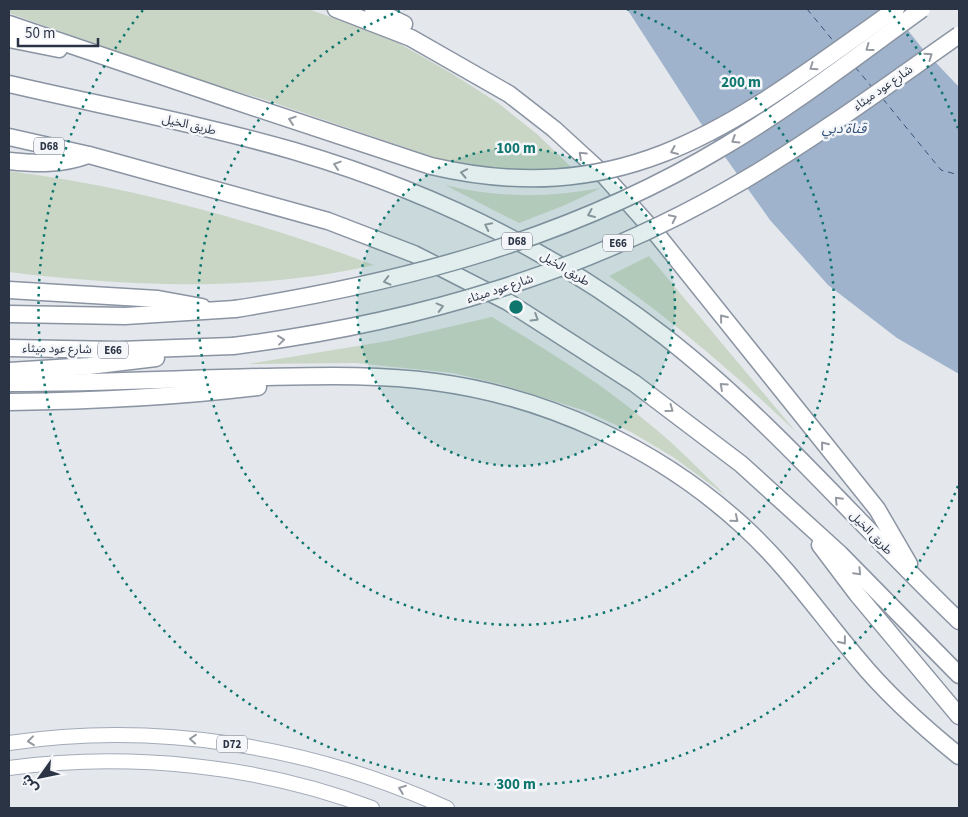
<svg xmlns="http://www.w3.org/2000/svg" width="968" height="817" viewBox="0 0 968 817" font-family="'Source Sans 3','Noto Sans Arabic',sans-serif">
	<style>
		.green { fill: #c9d6c5 }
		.water { fill: #9fb4cc }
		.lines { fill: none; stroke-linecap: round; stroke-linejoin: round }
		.ferry { stroke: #34527a; stroke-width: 1; stroke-dasharray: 6 5; stroke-linecap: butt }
		.primary-casing { stroke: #a3abb8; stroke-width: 16 }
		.highway-casing { stroke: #8b94a3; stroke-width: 19 }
		.primary { stroke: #fff; stroke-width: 14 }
		.highway { stroke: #fff; stroke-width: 16 }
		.highway-bridge-casing { stroke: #8b94a3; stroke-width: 19; stroke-linecap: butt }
		.highway-bridge { stroke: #fff; stroke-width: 16 }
		.oneway { stroke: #959aa2 }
		.ring { fill: none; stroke: #0f766e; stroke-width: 2.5; stroke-dasharray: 2.5 5 }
		.labels { text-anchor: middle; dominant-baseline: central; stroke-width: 5; stroke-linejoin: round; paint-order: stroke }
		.shield { fill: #f4f6f9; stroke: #676e7b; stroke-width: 1 }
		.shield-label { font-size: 11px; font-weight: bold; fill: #2b3445 }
		.street-label { font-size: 12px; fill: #2b3445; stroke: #f4f6f9 }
		.water-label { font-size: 14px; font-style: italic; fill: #34527a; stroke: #f4f6f9 }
		.centre { fill: #0f766e; stroke: #f4f6f9; stroke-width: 2.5 }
		.ring-label { font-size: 15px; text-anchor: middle; font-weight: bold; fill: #0f766e; stroke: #f4f6f9; stroke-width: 5; stroke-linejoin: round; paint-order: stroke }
	</style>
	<rect width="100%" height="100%" fill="#e4e7ec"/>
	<g class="green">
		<polygon points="9,9 308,9 388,37 451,73 498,103 537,134 574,170 505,171 439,159 263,99 201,82 9,13"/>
		<path d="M 9,171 C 133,187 257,221 374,265 C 255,292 130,287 9,272 Z"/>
		<path d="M 445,185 C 496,198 549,198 601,188 L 565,205 L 519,223 Z"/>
		<path d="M 649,256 L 796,432 C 736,375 677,324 609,276 Z"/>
		<path d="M 492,317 C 545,349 599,381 647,422 C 675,444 700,470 725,495 L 673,457 L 631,432 L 586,411 L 500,384 L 453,373 L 356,363 L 248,364 L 388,341 Z"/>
	</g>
	<polygon class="water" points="627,9 891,9 922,48 959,87 959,374 897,338 828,285 770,220 700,122"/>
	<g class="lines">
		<g class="ferry">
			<polyline points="807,9 835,43"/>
			<polyline points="855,67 872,87"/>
			<polyline points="883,99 941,170 959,175"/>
		</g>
		<defs>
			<g id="primary">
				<path d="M 9,743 C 157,721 311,746 447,808"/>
				<path d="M 9,768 C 128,752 260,765 372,808"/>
			</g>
			<g id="highway">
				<polyline points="336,9 411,38 509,94 554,129 601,172 659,237 877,509 909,564"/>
				<polyline points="373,9 404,24"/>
				<polyline points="9,24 229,99"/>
				<polyline points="9,39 59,49"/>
				<path d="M 9,84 C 104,106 200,124 294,151 C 427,190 554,251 664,336 C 772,420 861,527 959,621"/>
				<polyline points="9,137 89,155 328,221 414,254 508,302 634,383 741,464 840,554 959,675"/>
				<path d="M 9,161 C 37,164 61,165 88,155"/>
				<polyline points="9,290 158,299 202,307"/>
				<polyline points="9,314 125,316 235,309"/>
				<polyline points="9,348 119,350 233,346"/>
				<polyline points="9,371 89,366 156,358"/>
				<path d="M 9,383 C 93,383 176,379 260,377 C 319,376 377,374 435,382 C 548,397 659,449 743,526 C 788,567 818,612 857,658 C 887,695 922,726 959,756"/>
				<path d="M 9,402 C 92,401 175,397 258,387"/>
				<polyline points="820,545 857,594 959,716"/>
			</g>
		</defs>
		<use href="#primary" class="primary-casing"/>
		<use href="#highway" class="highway-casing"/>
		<use href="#primary" class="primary"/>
		<use href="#highway" class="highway"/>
		<defs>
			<g id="highway-bridge">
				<path d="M 229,99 L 431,166 C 633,213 741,118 896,9"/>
				<path d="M 235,309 C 409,281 572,238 725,146 C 794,105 857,56 922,9"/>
				<path d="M 233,346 C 415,323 587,273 746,179 C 820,135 889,84 959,35"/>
			</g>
		</defs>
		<use href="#highway-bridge" class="highway-bridge-casing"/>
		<use href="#highway-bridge" class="highway-bridge"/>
	</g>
	<defs><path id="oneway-chevron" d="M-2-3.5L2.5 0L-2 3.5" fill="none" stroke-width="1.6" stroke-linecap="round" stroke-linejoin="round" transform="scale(1.25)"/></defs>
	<g class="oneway">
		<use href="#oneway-chevron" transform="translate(869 48) rotate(144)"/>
		<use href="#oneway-chevron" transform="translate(929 56) rotate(-35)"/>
		<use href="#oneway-chevron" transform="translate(813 67) rotate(145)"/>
		<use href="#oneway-chevron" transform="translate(292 120) rotate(-162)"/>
		<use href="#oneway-chevron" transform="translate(735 140) rotate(148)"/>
		<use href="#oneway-chevron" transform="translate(674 151) rotate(157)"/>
		<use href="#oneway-chevron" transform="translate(582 155) rotate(-137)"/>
		<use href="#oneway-chevron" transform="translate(337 165) rotate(-162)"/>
		<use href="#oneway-chevron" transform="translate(464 173) rotate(-169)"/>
		<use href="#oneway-chevron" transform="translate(591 214) rotate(157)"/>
		<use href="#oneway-chevron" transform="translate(673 218) rotate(-26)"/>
		<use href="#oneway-chevron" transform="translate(488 226) rotate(-154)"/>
		<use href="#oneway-chevron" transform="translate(387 281) rotate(166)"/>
		<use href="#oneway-chevron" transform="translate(440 307) rotate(-15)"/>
		<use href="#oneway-chevron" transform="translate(535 318) rotate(32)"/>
		<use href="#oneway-chevron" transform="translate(723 318) rotate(-129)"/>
		<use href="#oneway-chevron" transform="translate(281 340) rotate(-7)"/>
		<use href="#oneway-chevron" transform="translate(723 386) rotate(-138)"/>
		<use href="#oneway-chevron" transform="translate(670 409) rotate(36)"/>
		<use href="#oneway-chevron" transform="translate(824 445) rotate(-129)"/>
		<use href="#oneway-chevron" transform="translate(838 500) rotate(-134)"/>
		<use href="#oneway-chevron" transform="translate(735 519) rotate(40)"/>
		<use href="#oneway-chevron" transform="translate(858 572) rotate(46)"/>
		<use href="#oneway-chevron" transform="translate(843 641) rotate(52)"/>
		<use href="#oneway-chevron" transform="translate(193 739) rotate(-175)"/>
		<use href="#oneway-chevron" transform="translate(31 741) rotate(174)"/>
		<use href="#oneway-chevron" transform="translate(402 789) rotate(-159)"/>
	</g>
	<circle cx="516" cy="307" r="159" fill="#0f766e" fill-opacity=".12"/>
	<g class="ring">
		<circle cx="516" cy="307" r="159"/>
		<path d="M627 9A318 318 0 1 1 405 9"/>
		<path d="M958 486A477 477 0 1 1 143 10M889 10A477 477 0 0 1 958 128"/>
	</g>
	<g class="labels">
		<g class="shield">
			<rect x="34" y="137.5" width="30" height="17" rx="4"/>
			<rect x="502" y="232.5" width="30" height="17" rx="4"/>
			<rect x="603" y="234.5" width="30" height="17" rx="4"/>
			<rect x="98" y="341.5" width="30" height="17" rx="4"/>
			<rect x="217" y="735.5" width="30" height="17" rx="4"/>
		</g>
		<g class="shield-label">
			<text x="49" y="146">D68</text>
			<text x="517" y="241">D68</text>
			<text x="618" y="243">E66</text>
			<text x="113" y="350">E66</text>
			<text x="232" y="744">D72</text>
		</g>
		<g class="street-label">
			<text transform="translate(883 88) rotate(-35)">شارع عود ميثاء</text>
			<text transform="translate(189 125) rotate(13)">طريق الخيل</text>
			<text transform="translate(565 269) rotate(31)">طريق الخيل</text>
			<text transform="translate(500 289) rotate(-18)">شارع عود ميثاء</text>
			<text transform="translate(57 349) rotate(1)">شارع عود ميثاء</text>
			<text transform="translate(871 533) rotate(46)">طريق الخيل</text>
		</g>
		<g class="water-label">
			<text x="844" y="129">قناة دبي</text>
		</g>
	</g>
	<circle cx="516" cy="307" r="8" class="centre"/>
	<g class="ring-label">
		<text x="741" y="87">200 m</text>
		<text x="516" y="153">100 m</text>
		<text x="516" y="789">300 m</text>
	</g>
	<rect width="968" height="817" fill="none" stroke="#2b3445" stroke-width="20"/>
	<g transform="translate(40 777) rotate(237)" stroke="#f4f6f9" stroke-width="4" paint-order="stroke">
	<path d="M0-4L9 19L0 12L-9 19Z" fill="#2b3445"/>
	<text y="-8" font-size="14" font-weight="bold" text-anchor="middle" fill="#2b3445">ش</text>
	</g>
	<path d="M18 38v8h80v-8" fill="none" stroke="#2b3445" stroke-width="2.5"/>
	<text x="25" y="38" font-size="15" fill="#2b3445" stroke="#f4f6f9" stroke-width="4" paint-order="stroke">50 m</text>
</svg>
